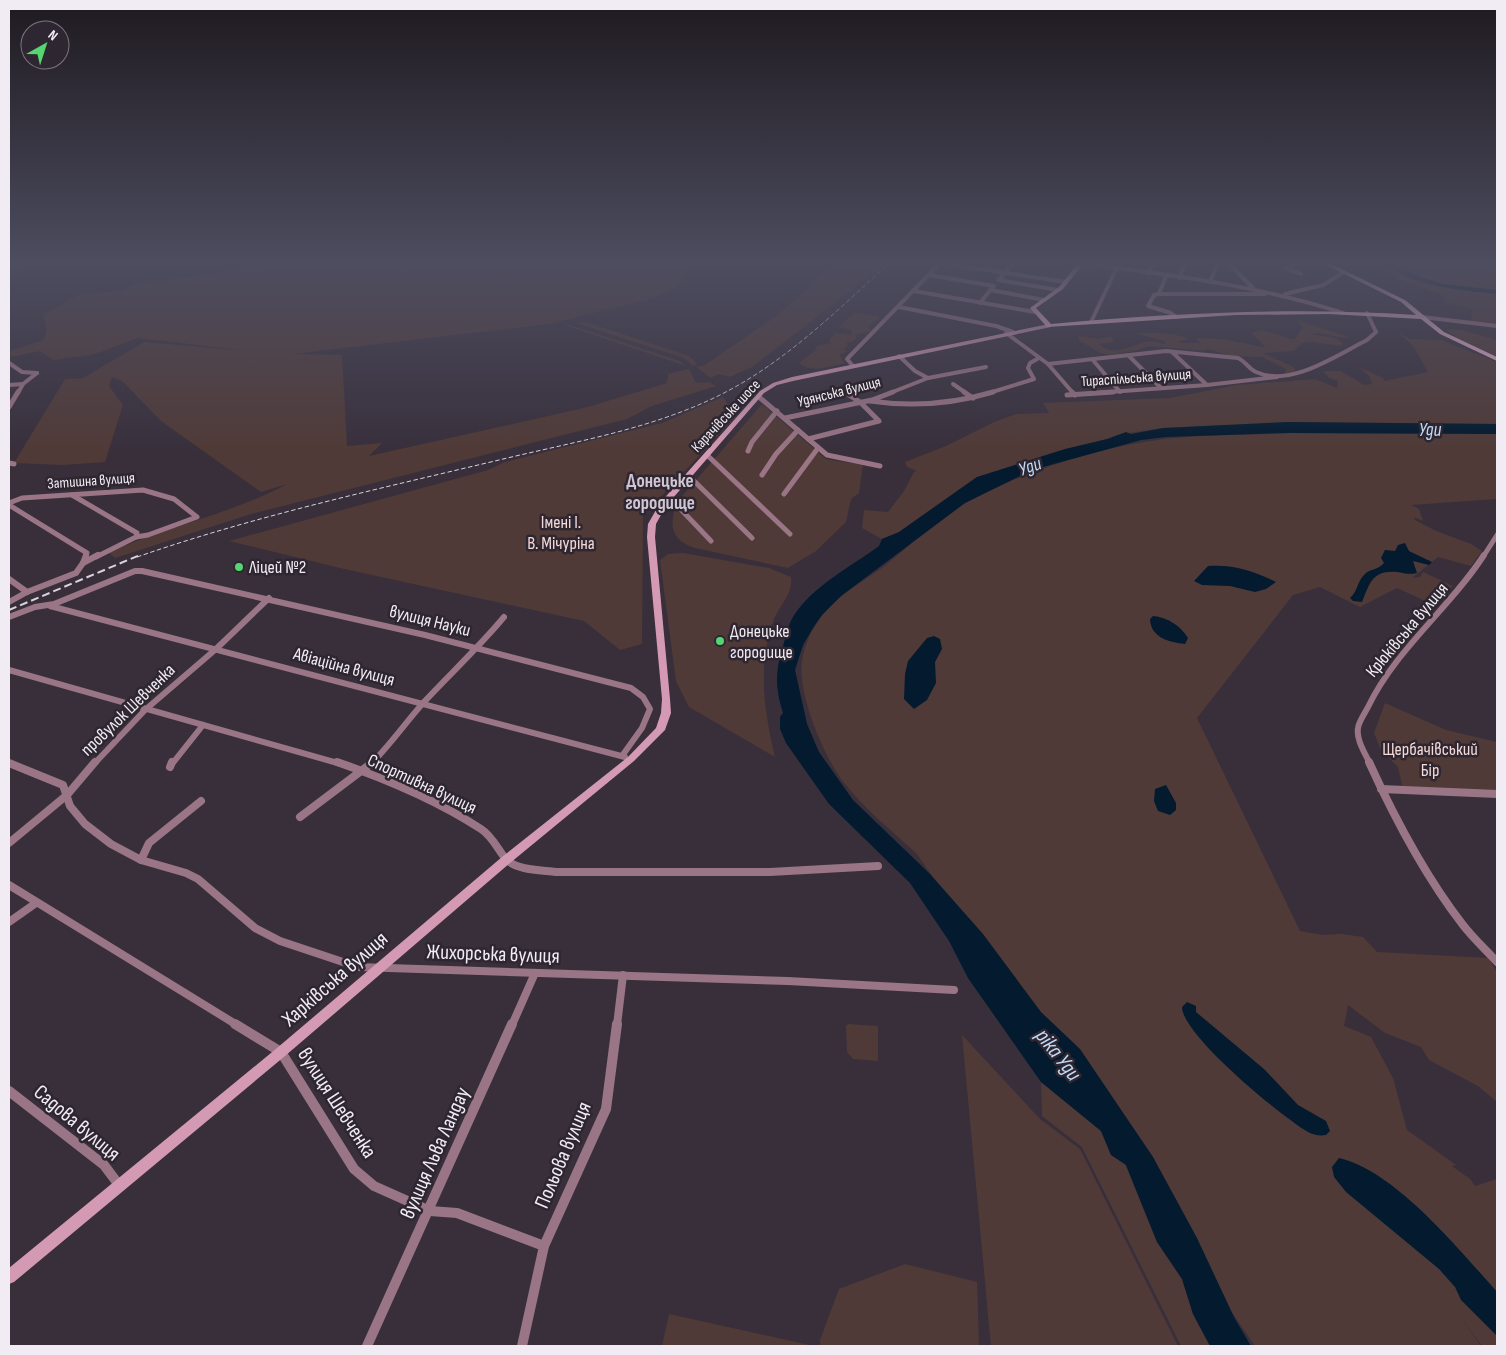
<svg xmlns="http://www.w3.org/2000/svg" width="1506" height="1355" viewBox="0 0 1506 1355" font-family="'Sofia Sans Condensed',sans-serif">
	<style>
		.green { fill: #503a37 }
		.water { fill: #031a2f }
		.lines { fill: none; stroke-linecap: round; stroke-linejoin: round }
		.river { fill: #031a2f; fill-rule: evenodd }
		.minor-far4 { stroke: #9a7585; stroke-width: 4 }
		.minor-far3 { stroke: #9a7585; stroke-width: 5 }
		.minor-far2 { stroke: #9a7585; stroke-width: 6 }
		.minor-far1 { stroke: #9a7585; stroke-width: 8 }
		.minor { stroke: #9a7585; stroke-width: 10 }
		.secondary { fill: #d49ab3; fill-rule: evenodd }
		.primary { fill: #f8bcd5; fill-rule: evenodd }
		.rail-far1 { stroke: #d9d4dc; stroke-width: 1; stroke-dasharray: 4.5 2.5; stroke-linecap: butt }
		.rail { stroke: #d9d4dc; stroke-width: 2; stroke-dasharray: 8 4; stroke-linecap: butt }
		.poi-dot { fill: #56d671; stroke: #2e2631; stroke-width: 2 }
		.labels { text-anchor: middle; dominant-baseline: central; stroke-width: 5; stroke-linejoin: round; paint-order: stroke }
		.far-street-label { font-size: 15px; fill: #f1ecf3; stroke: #2e2631 }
		.park-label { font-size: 18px; fill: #f6d9d6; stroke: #2e2631 }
		.poi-label { font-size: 18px; fill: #f1ecf3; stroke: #2e2631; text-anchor: start }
		.street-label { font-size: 18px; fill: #f1ecf3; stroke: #2e2631 }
		.water-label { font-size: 19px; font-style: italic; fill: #c0dbf8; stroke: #2e2631 }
		.far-district-label { font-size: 19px; font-weight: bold; fill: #d0c5d3; stroke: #2e2631 }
		.near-street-label { font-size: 21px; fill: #f1ecf3; stroke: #2e2631 }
		.near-water-label { font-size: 22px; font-style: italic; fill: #c0dbf8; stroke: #2e2631 }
	</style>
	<rect width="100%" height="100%" fill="#382f3b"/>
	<g class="green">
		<path d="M 263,263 L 408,263 L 398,267 L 413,263 L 693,263 L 678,286 L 651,299 L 549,324 L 293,354 L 342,355 L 347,446 L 382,443 L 369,456 L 588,407 L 667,383 L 668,374 L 689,369 L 696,383 L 709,382 L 716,386 L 652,406 L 627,419 L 251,514 L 115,558 L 109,553 C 166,526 232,514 287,484 L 261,492 L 161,421 L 122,381 L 112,377 L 109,386 L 123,405 L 105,462 L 63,465 L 14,463 L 65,379 L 83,378 L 144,342 L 249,351 L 138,338 L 92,355 L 53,360 L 40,351 L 11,357 L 9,351 L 44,340 L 47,330 L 43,315 L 78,295 L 123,290 L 138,283 L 201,276 Z"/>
		<polygon points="834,263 881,263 848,293 752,367 730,377 718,374 711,378 696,367 705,365 776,316 808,289 810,284"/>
		<polygon points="1374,263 1384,263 1416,278 1419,276 1391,263 1497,263 1497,265 1487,267 1497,271 1497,292 1484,290 1497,293 1497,327 1470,322 1474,310 1447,303 1441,294 1398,279"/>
		<path d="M 855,312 L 880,317 L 868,327 L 872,331 L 855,335 L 857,337 L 854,341 L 846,343 L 848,346 L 843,349 L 847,351 L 839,355 L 845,363 C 831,366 812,374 799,363 L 816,350 L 817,346 L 831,343 L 829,340 L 836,333 L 852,335 L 851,330 L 838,327 Z"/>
		<path d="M 1295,319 L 1349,337 C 1336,340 1323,330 1311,334 L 1335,338 L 1343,343 L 1342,346 L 1312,342 L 1302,343 L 1294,351 L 1263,353 L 1294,367 L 1296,373 L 1285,373 L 1286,369 L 1262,357 L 1232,356 L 1207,349 L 1205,351 L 1150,346 L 1134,351 L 1109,355 L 1099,352 L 1080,341 L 1078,336 L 1098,339 L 1111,336 L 1114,342 L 1099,344 C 1114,359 1135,343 1150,341 C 1156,341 1160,344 1165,344 L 1165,341 L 1137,334 C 1148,332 1179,333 1189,339 L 1179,341 L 1180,343 L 1200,343 L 1196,338 L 1223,339 L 1263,347 L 1265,346 L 1251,333 L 1263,330 L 1294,340 L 1303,327 Z"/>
		<polygon points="586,322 689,356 697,364 693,366 684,358 576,323"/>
		<polygon points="570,325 680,361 686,366 567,326"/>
		<polygon points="1445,329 1463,330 1497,340 1497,356 1457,338"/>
		<polygon points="1398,332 1410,339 1441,340 1497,362 1497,424 1300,422 1163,428 1129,433 977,477 899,532 882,539 862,528 864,510 888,512 904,491 914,472 917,471 907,467 905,462 946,446 994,422 1016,414 1049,413 1043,403 1170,398 1236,385 1315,379 1337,388 1338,381 1329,378 1323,371 1341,371 1364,385 1372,384 1370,377 1359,367 1383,378 1384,381 1428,372 1414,347"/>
		<polygon points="723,397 736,416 643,516 642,644 620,650 584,621 340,568 229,541 488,470 505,462 662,423"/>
		<path d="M 762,404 L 826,459 L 863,465 L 859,493 L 851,499 L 846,522 L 816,551 L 788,568 L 695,548 C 670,540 669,525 677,502 Z"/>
		<path d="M 1289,433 L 1497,434 L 1497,499 L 1411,505 L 1419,509 L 1423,521 L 1414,517 L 1415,520 L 1434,530 L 1471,544 L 1482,551 L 1471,566 L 1438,557 L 1412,578 L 1420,577 L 1423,572 L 1453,586 L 1434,605 L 1397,588 L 1360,607 L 1320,587 L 1293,595 L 1197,718 L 1300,931 L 1323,935 L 1342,934 L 1363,937 L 1377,952 L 1488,958 L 1497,972 L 1497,1102 L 1478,1086 L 1429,1060 L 1421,1047 L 1385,1033 L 1348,1005 L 1344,1026 L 1371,1037 L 1393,1078 L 1407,1130 L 1456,1165 L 1452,1166 L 1470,1179 L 1475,1186 L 1497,1179 L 1497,1346 L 1482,1346 L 1459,1315 L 1481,1346 L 1255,1346 L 917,854 C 892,831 866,810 845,784 C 824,758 797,693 802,661 C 804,646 812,628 821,617 C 838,594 865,581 887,564 C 915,541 941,516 973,499 C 1030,469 1101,447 1164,439 C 1205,434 1248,435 1289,433 Z"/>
		<path d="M 683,553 L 769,568 L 791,577 C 793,595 780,604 774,619 C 757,665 764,711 775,757 L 689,707 L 676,681 L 660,560 L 668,554 Z"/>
		<polygon points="1385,703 1446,730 1497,742 1497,798 1463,791 1403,789 1398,767 1381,750 1374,733"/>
		<polygon points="848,1024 878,1026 878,1061 853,1059 847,1052 846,1026"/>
		<polygon points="962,1035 1040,1119 1080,1149 1178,1346 991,1346"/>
		<polygon points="1041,1082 1101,1131 1111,1155 1125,1164 1157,1242 1182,1279 1193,1314 1210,1346 1181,1346 1082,1147 1042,1116"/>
		<polygon points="905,1264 977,1282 979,1346 820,1346 820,1340 839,1289"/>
		<polygon points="669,1314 814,1346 662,1346"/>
	</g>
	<g class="water">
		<path d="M 1287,422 L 1497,424 L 1497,434 L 1289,433 L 1166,437 L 1141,440 L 1032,470 L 965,503 L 841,596 L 822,615 L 813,628 L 803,645 L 795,670 L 807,724 L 819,752 L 853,800 L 930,874 L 983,934 L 1041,1012 L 1080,1049 L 1153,1157 L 1197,1238 L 1234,1317 L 1251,1346 L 1210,1346 L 1193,1314 L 1182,1279 L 1157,1242 L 1126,1165 L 1111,1155 L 1101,1131 L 1041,1082 L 968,978 L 949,941 L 910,883 L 829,804 L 786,743 L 780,729 L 780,717 L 783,713 C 775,687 775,672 783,646 C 786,637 788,625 793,617 C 811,587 852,566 879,546 L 882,539 L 899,532 L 977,477 L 1065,449 L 1107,439 L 1126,432 L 1131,434 L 1163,428 Z"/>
		<path d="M 1405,543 L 1409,551 L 1432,562 L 1429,565 L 1413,561 L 1417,573 C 1409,575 1404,573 1397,572 C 1372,570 1370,583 1362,602 L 1353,601 L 1350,598 C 1358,591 1357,582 1364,575 C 1370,568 1377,571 1384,563 L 1381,558 L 1385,550 L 1395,551 L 1398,545 Z"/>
		<path d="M 1208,566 C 1233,564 1254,571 1276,582 L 1266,589 L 1255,592 L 1230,586 L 1202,585 L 1194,581 Z"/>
		<path d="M 1153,616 C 1167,617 1181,626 1188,638 L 1185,644 C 1169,642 1151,638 1150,619 Z"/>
		<polygon points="934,636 940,639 942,649 935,662 936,683 927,700 914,709 904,699 905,674 908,661 927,638"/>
		<polygon points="1166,785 1176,803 1176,810 1170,815 1158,811 1154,801 1155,789"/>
		<path d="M 1187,1002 L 1196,1006 L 1196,1012 L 1264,1069 L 1298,1105 L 1326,1121 L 1330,1131 L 1326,1135 C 1319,1136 1314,1135 1308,1132 C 1282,1117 1182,1035 1182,1007 Z"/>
		<path d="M 1339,1158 C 1394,1171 1454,1244 1491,1285 L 1497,1292 L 1497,1336 L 1461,1300 L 1455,1287 L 1439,1269 L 1346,1192 L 1334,1177 L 1332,1167 Z"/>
	</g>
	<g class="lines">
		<path class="river" d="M 1383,263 L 1390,263 L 1414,275 L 1444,284 L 1497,290 L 1497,294 C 1459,290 1415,287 1383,263 Z"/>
		<g class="minor-far4">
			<polyline points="940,263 1066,282"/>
			<path d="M 1080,263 C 1169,275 1257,285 1343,313"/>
			<polyline points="1228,263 1253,288"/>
			<polyline points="1301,263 1285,268 1301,274"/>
			<polyline points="9,265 27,263"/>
			<polyline points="1148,273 1153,263"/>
			<polyline points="929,275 994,286"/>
			<polyline points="1166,276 1159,294 1154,295 1148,306 1171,313 1176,317"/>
			<polyline points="1001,277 1013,263"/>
			<polyline points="1179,278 1185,263"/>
			<polyline points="998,280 1058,290"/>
			<polyline points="1210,282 1218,263"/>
			<polyline points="991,290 1044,300"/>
			<polyline points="914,291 1035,312"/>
			<polyline points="1159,294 1265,294"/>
			<polyline points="1285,294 1323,285 1344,272"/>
			<polyline points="980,303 992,288"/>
			<polyline points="899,307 996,326 1013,332"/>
			<polyline points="1422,317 1497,326"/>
			<polyline points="1091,322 1119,263"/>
			<polyline points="1006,333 1048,364 1073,393"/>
			<polyline points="1172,352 1207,385"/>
			<polyline points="899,356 915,371 928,378"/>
			<polyline points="1129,356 1161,388"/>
			<polyline points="1092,359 1120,392"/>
			<polyline points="9,363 22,372 37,373"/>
			<path d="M 1048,364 L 1166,351 L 1238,358 C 1245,361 1249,369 1256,372 C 1290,388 1337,355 1367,340 L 1376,332 L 1367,313"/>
			<polyline points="853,366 847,359 940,263"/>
			<polyline points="953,384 966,393"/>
			<polyline points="9,385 23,384"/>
			<polyline points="843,391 846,393"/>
			<polyline points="18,393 23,384 37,373"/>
			<polyline points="890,393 928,378 986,367"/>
			<polyline points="989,393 1034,379 1028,368 1030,363 1039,358"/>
			<polyline points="1095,393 1207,385 1277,377"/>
		</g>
		<g class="minor-far3">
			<polyline points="964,392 973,398"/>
			<polyline points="1072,392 1075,395"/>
			<polyline points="1067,395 1113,392"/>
			<polyline points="759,397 827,455 880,466"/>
			<path d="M 870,401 C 911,407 953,404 993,392"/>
			<polyline points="9,407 18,392"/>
			<polyline points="785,418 872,400 893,392"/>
			<polyline points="808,439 879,421 860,402 844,392"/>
			<polyline points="748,451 752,442 777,411"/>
			<polyline points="707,455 790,534"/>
			<polyline points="9,463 14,464"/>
			<polyline points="762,475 776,454 798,430"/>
			<polyline points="689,476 752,538"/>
			<polyline points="784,494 818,448"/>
			<polyline points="72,495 137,533 136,537"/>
			<polyline points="670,498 711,541"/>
			<polyline points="9,503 22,498 143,490 174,499 197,517 148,535 136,537 96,557"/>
			<polyline points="9,505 87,553 86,557"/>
			<polyline points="1483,557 1497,535"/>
		</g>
		<g class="minor-far2">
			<polyline points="83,563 86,555"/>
			<polyline points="9,579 27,592"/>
			<polyline points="9,602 27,592 76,573 83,563 98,555"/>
			<polyline points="50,606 625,757"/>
			<polyline points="9,617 35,607 54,604 135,571 142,571 425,635 631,688 643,697 650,709 642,728 622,756"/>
			<polyline points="9,670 341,764"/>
			<polyline points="94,764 145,710 216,649 269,598"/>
			<polyline points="172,764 203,725"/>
			<path d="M 371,764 C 391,744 406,722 424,702 C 451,673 479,647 504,617"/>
			<path d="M 1370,764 C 1365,753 1356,740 1358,728 C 1359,721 1365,713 1368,707 C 1396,649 1449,609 1484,555"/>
		</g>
		<g class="minor-far1">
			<path d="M 337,762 C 386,779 438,801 481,829 C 492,836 497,848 505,858 C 516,871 541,870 556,872 L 770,872 L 878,866"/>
			<path d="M 1369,762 C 1395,819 1425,876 1463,925 C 1473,938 1486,950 1497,962"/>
			<polyline points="9,763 63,785 70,806 85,824 111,844 141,860 186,873 198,879 255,928 280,941 358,967 788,981 954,990"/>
			<polyline points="170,767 172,762"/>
			<polyline points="1381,789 1497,794"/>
			<polyline points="300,817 373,762"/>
			<polyline points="9,843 67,795 95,762"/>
			<polyline points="141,860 149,843 201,801"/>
			<polyline points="9,885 237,1025"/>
			<polyline points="9,922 36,903"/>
			<polyline points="512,1025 535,973"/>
			<polyline points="617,1025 623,975"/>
		</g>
		<g class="minor">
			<polyline points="235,1024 281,1052 354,1169 374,1186 430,1211 457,1213 544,1246"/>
			<polyline points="9,1091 104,1165 119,1185"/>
			<polyline points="367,1346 512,1024"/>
			<polyline points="522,1346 544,1246 606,1109 617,1024"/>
		</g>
		<polygon class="secondary" points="1049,324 1051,325 1051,327 793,381 777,385 764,393 666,506 656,524 655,537 670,699 671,713 665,730 634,761 510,863 285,1056 14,1282 9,1284 9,1268 277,1048 502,857 628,757 656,728 661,713 662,699 647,537 648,524 660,503 760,391 773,383 792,377"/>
		<path class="primary" d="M 1078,263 L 1084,263 L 1063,289 L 1036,308 L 1051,324 C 1173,313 1294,307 1416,315 L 1401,302 L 1322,263 L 1329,263 L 1405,300 L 1444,332 L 1497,357 L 1497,361 L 1440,334 L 1421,319 L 1329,314 L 1236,315 L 1047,327 L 1030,308 L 1059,287 Z"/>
		<path class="rail-far1" d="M 137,557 C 255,516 378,489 499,460 C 573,442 652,429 720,395 C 784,363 837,311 889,263"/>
		<polyline class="rail" points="9,610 140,555"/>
	</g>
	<linearGradient id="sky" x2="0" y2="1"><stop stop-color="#1f1a20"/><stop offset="0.58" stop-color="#4d4d60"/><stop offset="1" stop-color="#4d4d60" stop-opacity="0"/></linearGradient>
	<rect width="1506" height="453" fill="url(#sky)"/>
	<g class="poi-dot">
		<circle cx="239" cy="567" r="5"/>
		<circle cx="720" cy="641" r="5"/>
	</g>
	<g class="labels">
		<g class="far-street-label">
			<text transform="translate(1136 378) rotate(-4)">Тираспільська вулиця</text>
			<text transform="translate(839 392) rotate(-14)">Удянська вулиця</text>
			<text transform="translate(726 416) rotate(-47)">Карачівське шосе</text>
			<text transform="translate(91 481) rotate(-4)">Затишна вулиця</text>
		</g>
		<g class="park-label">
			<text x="561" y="522">Імені І.<tspan x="561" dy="21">В. Мічуріна</tspan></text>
			<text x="1430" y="749">Щербачівський<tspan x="1430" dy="21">Бір</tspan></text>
		</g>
		<g class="poi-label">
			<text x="249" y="567">Ліцей №2</text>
			<text x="730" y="631">Донецьке<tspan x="730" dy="21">городище</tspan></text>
		</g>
		<g class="street-label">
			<text transform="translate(430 621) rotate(14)">вулиця Науки</text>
			<text transform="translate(1407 630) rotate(-50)">Крюківська вулиця</text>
			<text transform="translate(344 667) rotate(15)">Авіаційна вулиця</text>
			<text transform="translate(128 710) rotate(-44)">провулок Шевченка</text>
			<text transform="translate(422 784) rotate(25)">Спортивна вулиця</text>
		</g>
		<g class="water-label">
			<text x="1430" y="430">Уди</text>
			<text transform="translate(1030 467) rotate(-20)">Уди</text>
		</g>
		<g class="far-district-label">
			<text x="660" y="481">Донецьке<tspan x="660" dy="22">городище</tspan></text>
		</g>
		<g class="near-street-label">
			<text transform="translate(493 954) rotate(2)">Жихорська вулиця</text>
			<text transform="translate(335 979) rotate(-41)">Харківська вулиця</text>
			<text transform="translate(337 1103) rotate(57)">вулиця Шевченка</text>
			<text transform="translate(77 1123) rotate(40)">Садова вулиця</text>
			<text transform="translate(435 1153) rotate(-66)">вулиця Льва Ландау</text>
			<text transform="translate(563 1155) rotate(-67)">Польова вулиця</text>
		</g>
		<g class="near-water-label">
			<text transform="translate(1058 1055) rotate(52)">ріка Уди</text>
		</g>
	</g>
	<rect width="1506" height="1355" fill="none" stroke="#f1ecf3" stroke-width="20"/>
	<g transform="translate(45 45) rotate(39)"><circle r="24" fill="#2e2631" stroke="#7c757f"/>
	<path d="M0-4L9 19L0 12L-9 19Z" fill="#56d671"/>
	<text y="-8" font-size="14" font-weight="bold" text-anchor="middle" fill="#f1ecf3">N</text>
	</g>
</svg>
